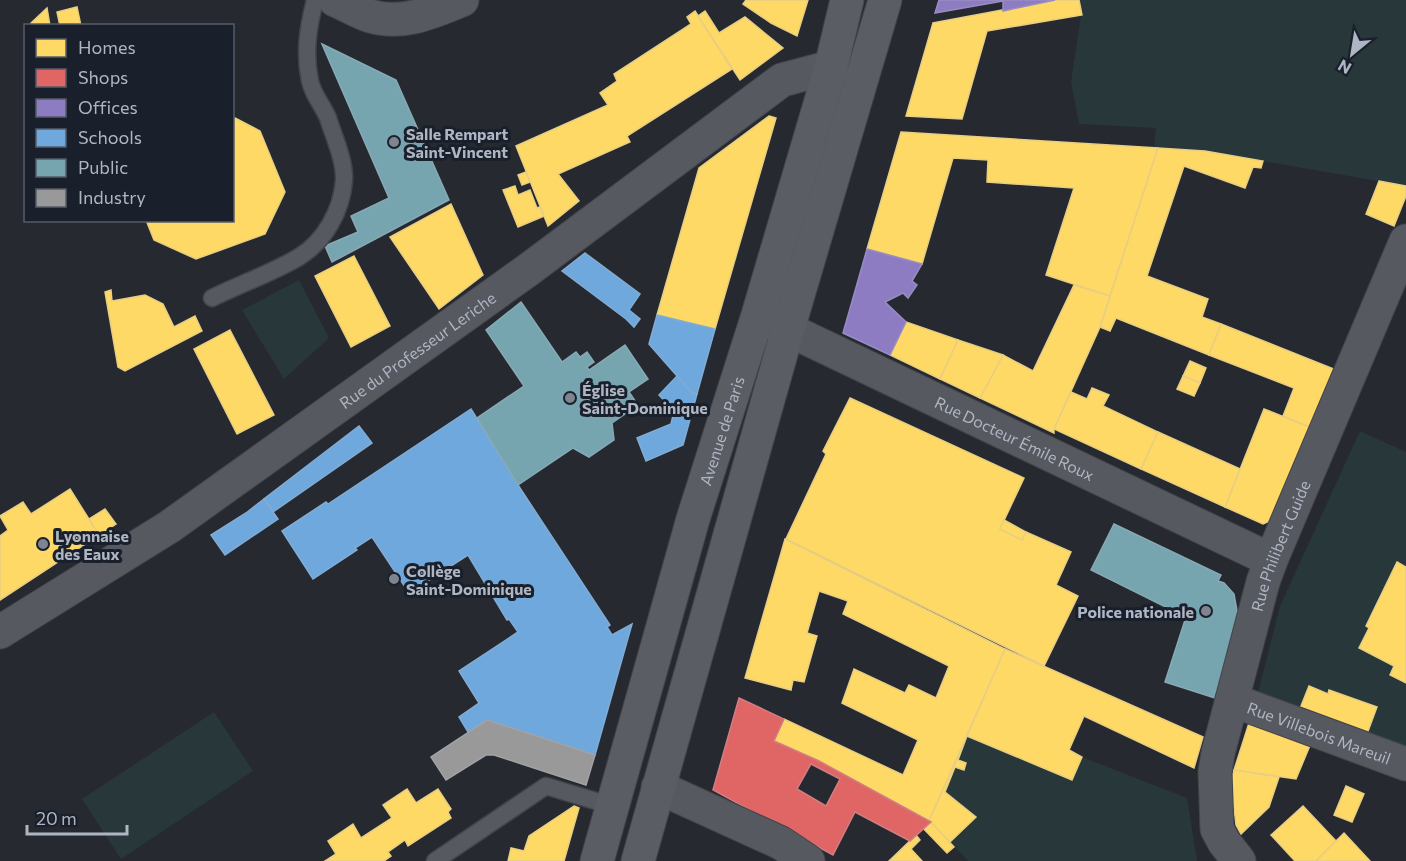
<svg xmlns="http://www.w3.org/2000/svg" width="1406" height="861" viewBox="0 0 1406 861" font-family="Commissioner,sans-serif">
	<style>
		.green { fill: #27373a }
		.homes { fill: #ffd966; stroke: #e7ce82; stroke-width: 1.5 }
		.shops { fill: #e06666; stroke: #d17e82; stroke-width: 1.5; fill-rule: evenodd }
		.offices { fill: #8e7cc3; stroke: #988dc3; stroke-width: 1.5 }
		.schools { fill: #6fa8dc; stroke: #82acd4; stroke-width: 1.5 }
		.public { fill: #76a5af; stroke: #87aab5; stroke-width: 1.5 }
		.industry { fill: #999; stroke: #a0a2a6; stroke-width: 1.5 }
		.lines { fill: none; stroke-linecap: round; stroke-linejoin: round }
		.lane-casing { stroke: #424449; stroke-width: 19 }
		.street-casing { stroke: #424449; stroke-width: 35 }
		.secondary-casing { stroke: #424449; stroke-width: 35 }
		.lane { stroke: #56595f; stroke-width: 16 }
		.street { stroke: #56595f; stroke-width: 33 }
		.secondary { stroke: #5a5d64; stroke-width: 33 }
		.poi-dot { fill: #7f8590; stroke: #1a202b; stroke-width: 2 }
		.labels { text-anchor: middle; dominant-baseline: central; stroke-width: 6; stroke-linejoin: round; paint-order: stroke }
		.poi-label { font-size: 16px; font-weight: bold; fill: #afb6c3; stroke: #1a202b; text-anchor: start }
		.street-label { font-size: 16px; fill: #afb6c3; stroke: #1a202b }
	</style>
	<rect width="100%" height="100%" fill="#262a30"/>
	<g class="green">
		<polygon points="1079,0 1406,0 1406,186 1205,151 1154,147 1156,128 1079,124 1071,82 1081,15"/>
		<polygon points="299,280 329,338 284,379 242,310"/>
		<polygon points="1360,431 1406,452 1406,754 1257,697 1280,606"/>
		<polygon points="214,712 253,771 121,859 82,799"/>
		<polygon points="968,736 1072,780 1082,757 1187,798 1197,861 968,861 950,842 975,817 945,792 955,767 964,770 966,763 958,760"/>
	</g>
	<g class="homes">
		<polygon points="746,0 808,0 797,36 771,23 743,4"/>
		<polygon points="1055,0 1079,0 1082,15 987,31 962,119 906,116 933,23"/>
		<polygon points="77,7 81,26 60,26 57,12"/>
		<polygon points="47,8 50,26 31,26 31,23"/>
		<polygon points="695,11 732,69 627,136 630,142 558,174 579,201 548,226 516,146 608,105 600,93 617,81 614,74 691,24 687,17"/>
		<polygon points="705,11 719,33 745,17 783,48 740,80 698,16"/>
		<polygon points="769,116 776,118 715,329 657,315 699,168"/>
		<polygon points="235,118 260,131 285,192 265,234 196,259 154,240 146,220 232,220 232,119"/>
		<polygon points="901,132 1158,148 1110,296 1046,275 1074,188 987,182 988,160 953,158 922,264 867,249"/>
		<polygon points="1158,148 1205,151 1263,161 1261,168 1253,167 1245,188 1184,166 1147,276 1208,299 1202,317 1221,324 1209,355 1116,318 1110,331 1100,327"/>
		<polygon points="526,172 530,182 522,185 518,175"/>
		<polygon points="1379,181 1406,186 1406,196 1394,226 1366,214"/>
		<polygon points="515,186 518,195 530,190 537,208 540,207 544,216 518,227 503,190"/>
		<polygon points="451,204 483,275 439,309 390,237"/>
		<polygon points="354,256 390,326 351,347 315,276"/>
		<polygon points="1074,285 1110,296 1100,327 1054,429 1054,433 980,398 1003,355 1033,371"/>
		<polygon points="111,290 112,301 145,295 163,304 174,327 195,316 202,331 125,371 118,367 105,292"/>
		<polygon points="906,322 958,340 940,379 890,355"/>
		<polygon points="1221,324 1336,370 1312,428 1283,416 1294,388 1209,355"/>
		<polygon points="230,330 274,415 237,434 194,349"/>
		<polygon points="958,340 1003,355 980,398 940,379"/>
		<polygon points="1190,361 1206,368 1200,383 1183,376"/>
		<polygon points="1183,376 1200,383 1194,396 1177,389"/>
		<polygon points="1092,388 1109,395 1103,406 1158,432 1141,469 1054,429 1071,392 1087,399"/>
		<polygon points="850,398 1024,478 1000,529 1022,540 1026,532 1071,552 1056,585 1078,596 1044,666 786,539 826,454 823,451"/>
		<polygon points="1264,409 1312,428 1276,518 1263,524 1225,507"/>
		<polygon points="1158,432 1240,469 1225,507 1141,469"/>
		<polygon points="70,489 99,535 0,600 0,536 8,530 0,516 23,502 31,514"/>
		<polygon points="105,509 116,524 99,535 89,519"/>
		<polygon points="1004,520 1026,532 1022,540 1000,529"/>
		<polygon points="785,539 1005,649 929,821 819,761 774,741 784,719 903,775 918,740 842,703 854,669 905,693 909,685 936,698 949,666 843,614 848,601 819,591 807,633 817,636 804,682 793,680 791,690 745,678"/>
		<polygon points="1397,562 1406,567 1406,683 1390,675 1394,666 1359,648 1369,628 1366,626"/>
		<polygon points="1005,649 1203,737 1194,768 1084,716 1069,750 1082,757 1072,780 967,736"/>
		<polygon points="1309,686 1328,694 1329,690 1377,707 1364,742 1297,716"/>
		<polygon points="1249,723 1311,743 1296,779 1234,770"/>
		<polygon points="967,736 958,760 966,763 964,770 955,767 945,792 976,817 950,842 929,821"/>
		<polygon points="1234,770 1279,777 1269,807 1241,834 1236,825 1231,781"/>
		<polygon points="1346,786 1364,794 1352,822 1334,815"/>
		<polygon points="407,789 416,803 438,789 451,809 448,812 451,818 408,846 405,840 388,852 391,856 384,861 325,861 336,854 328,841 353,824 361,838 392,818 383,805"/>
		<polygon points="574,806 579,808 564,861 508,861 511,848 524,851 529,836"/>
		<polygon points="1303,806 1336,841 1316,861 1295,861 1271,835"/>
		<polygon points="931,822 954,847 947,853 923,828"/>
		<polygon points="1344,833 1370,861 1316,861"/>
		<polygon points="916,835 920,840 911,849 922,861 889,861"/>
	</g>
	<path class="shops" d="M 739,698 L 784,719 L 774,741 L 819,761 L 931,822 L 910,841 L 855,812 L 833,855 L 713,790 ZM 811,764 L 840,779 L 826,806 L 797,789 Z"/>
	<g class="offices">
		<polygon points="939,0 1055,0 1003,11 1003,1 935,13"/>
		<polygon points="867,249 922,264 912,281 917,285 908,298 903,293 885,302 906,322 890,355 843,333"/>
	</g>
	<g class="schools">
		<polygon points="585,253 640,294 629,310 640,319 634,327 626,319 562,271"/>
		<polygon points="657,315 715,329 697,394 692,393 649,344"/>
		<polygon points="677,376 692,393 697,394 683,445 646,461 637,438 671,424 674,411 659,395"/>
		<polygon points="471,409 518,485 610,625 607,627 612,635 632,624 595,755 487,720 468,732 459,717 479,703 459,671 518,632 509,619 507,620 468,555 409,593 372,537 355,548 357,550 313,579 282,531 326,502 328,504"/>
		<polygon points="359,426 372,443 273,512 264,499"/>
		<polygon points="264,499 278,519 225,555 211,535 246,513"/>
	</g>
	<g class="public">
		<polygon points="322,44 396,80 449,200 332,262 325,246 358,232 351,216 389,198"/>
		<polygon points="521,302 562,362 576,352 580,357 587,352 594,362 587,367 589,370 625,345 648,379 629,392 638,405 612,423 614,440 589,457 573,448 518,485 477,418 524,386 486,330"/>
		<polygon points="1114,524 1221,575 1218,581 1224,583 1234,594 1237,611 1242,612 1215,698 1165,682 1186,617 1091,570"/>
	</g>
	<polygon class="industry" points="487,720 595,755 586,785 494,755 486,755 446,780 431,757"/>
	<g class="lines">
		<defs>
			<g id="lane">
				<path d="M 212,298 C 240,284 272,273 299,257 C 325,241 342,210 344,180 C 345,161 334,137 328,118 C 323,106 313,95 310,81 C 304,53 308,28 315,0"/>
				<polyline points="435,861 546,786 612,806"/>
			</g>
			<g id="street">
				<path d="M 335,0 C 347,5 358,12 370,16 C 403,26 432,12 462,0"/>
				<path id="s1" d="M 764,318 L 1271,560"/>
				<path id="s2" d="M 0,632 L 169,527 L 528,270 L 782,80 L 831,67"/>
				<path id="s3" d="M 1232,700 L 1406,764"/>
				<polyline points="658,787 781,843 808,861"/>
				<path id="s4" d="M 1239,861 L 1224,842 L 1217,829 L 1215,772 L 1218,753 L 1263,582 L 1271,560 L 1406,241"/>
			</g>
			<g id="secondary">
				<path id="s5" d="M 597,861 L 693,519 L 758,315 L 831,67 L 847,0"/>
				<polyline points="638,861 788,329 885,0"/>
			</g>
		</defs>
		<use href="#lane" class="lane-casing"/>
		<use href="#street" class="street-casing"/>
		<use href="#secondary" class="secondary-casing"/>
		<use href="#lane" class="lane"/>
		<use href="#street" class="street"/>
		<use href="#secondary" class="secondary"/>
	</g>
	<g class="poi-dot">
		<circle cx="394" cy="142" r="6"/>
		<circle cx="570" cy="398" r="6"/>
		<circle cx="43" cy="544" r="6"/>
		<circle cx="394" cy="579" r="6"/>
		<circle cx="1206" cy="611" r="6"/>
	</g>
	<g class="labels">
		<g class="poi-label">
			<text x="406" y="133">Salle Rempart<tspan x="406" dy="18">Saint-Vincent</tspan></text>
			<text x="582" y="389">Église<tspan x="582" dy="18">Saint-Dominique</tspan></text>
			<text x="55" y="535">Lyonnaise<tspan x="55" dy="18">des Eaux</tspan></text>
			<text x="406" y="570">Collège<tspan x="406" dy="18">Saint-Dominique</tspan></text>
			<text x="1194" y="611" text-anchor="end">Police nationale</text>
		</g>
		<g class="street-label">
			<text stroke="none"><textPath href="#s2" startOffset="504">Rue du Professeur Leriche</textPath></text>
			<text stroke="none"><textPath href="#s5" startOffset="448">Avenue de Paris</textPath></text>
			<text stroke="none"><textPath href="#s1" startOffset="278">Rue Docteur Émile Roux</textPath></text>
			<text stroke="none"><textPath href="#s4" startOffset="332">Rue Philibert Guide</textPath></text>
			<text stroke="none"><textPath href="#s3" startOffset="93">Rue Villebois Mareuil</textPath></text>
		</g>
	</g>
	<rect x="24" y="24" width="210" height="198" fill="#1a202b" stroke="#565c68" stroke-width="1.5"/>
	<rect x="36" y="39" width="30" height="18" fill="#ffd966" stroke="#565c68" stroke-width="1.5"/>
	<text x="78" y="54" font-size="18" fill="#afb6c3">Homes</text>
	<rect x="36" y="69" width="30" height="18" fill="#e06666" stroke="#565c68" stroke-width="1.5"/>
	<text x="78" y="84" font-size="18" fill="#afb6c3">Shops</text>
	<rect x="36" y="99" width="30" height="18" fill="#8e7cc3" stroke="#565c68" stroke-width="1.5"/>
	<text x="78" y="114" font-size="18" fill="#afb6c3">Offices</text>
	<rect x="36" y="129" width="30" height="18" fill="#6fa8dc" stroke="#565c68" stroke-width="1.5"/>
	<text x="78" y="144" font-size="18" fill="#afb6c3">Schools</text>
	<rect x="36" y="159" width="30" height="18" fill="#76a5af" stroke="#565c68" stroke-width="1.5"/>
	<text x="78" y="174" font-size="18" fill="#afb6c3">Public</text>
	<rect x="36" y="189" width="30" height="18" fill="#999999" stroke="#565c68" stroke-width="1.5"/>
	<text x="78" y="204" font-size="18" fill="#afb6c3">Industry</text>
	<g transform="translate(1352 54) rotate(210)" stroke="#1a202b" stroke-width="4.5" paint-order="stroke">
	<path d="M0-4.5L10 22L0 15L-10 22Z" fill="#afb6c3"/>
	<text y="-9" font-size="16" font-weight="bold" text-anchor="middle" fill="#afb6c3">N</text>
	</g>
	<path d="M27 825v9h100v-9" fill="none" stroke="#afb6c3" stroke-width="3"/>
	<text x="36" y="825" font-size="18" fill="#afb6c3" stroke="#1a202b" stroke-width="4.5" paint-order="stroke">20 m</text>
</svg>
